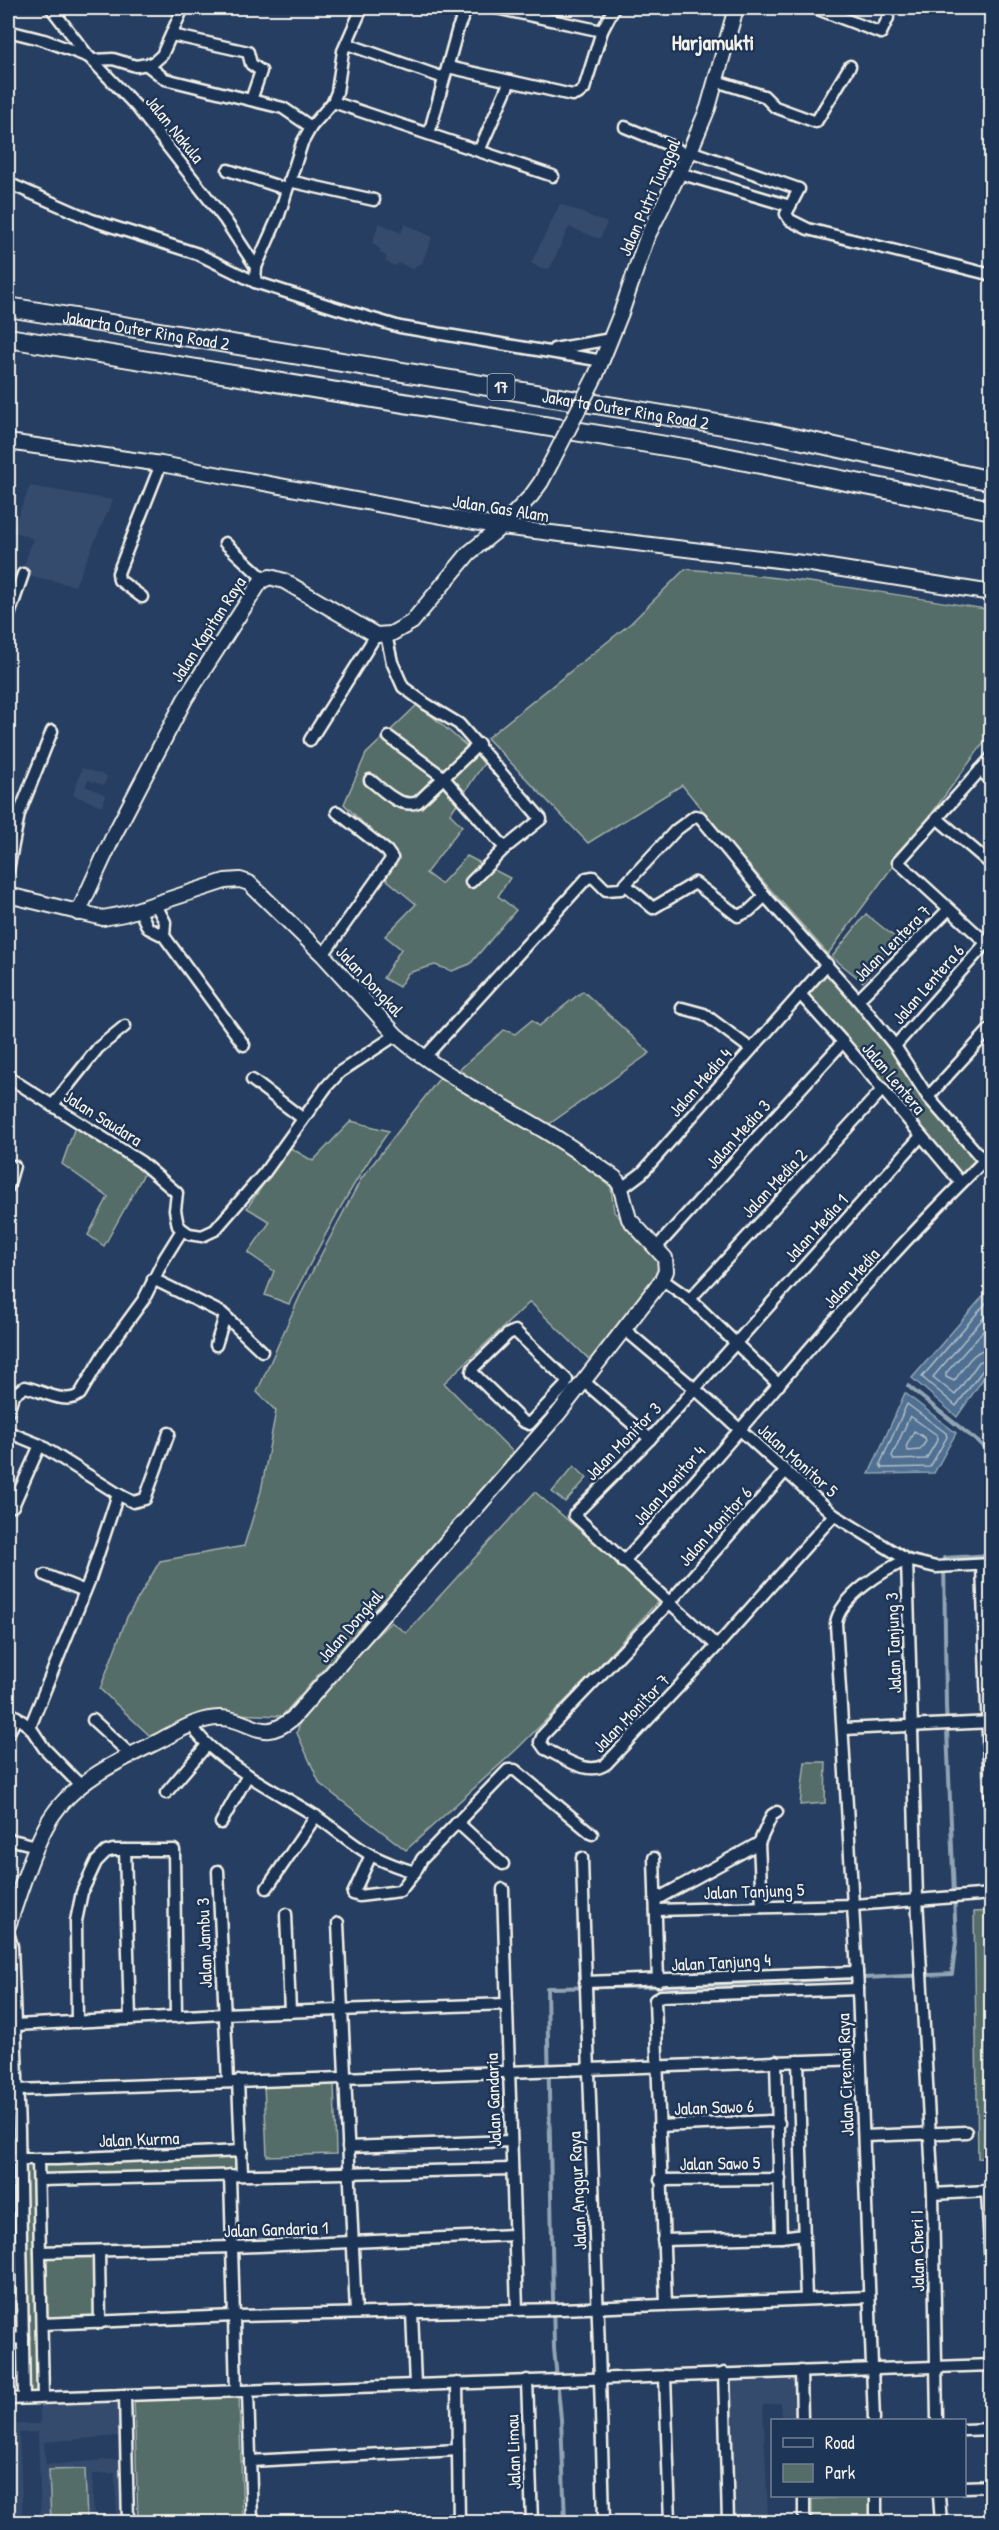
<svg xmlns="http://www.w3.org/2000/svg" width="999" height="2530" viewBox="0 0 999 2530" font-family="'Patrick Hand',sans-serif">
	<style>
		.built { fill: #354b6e; fill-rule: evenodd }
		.green { fill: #556d69; stroke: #a4afa8; stroke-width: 1.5 }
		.water { fill: #4f7092; stroke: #91a4b4; stroke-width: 1.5 }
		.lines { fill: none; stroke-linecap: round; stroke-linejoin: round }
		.shore { stroke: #b2bdc6; stroke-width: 1.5 }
		.stream { stroke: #91a4b4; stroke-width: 4 }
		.street-casing { stroke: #f4f1e8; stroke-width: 15 }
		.secondary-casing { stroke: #f4f1e8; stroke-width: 18 }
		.highway-casing { stroke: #f4f1e8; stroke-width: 22 }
		.street { stroke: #1d3557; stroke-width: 10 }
		.secondary { stroke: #1d3557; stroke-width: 14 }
		.highway { stroke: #1d3557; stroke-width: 18 }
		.secondary-bridge-casing { stroke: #f4f1e8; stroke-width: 18; stroke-linecap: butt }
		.secondary-bridge { stroke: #1d3557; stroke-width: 14 }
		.labels { text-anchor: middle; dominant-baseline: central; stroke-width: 5; stroke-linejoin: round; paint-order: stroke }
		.shield { fill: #1d3557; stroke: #b4b9bc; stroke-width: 1.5 }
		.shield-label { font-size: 16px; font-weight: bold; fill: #f4f1e8 }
		.street-label { font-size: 18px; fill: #f4f1e8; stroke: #1d3557 }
		.quarter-label { font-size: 21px; font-weight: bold; fill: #f4f1e8; stroke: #1d3557 }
	</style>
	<rect width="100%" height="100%" fill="#263e61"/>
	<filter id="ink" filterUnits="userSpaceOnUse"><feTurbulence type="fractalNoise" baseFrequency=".0167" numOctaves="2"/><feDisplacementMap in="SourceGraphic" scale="12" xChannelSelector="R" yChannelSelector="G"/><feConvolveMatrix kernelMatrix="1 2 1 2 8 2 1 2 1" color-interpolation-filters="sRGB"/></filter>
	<g filter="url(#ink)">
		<g class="built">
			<polygon points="560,204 607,223 600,239 569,227 550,268 541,269 531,263"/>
			<polygon points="379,223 401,233 405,224 432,237 422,263 415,266 414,270 400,263 394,266 385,261 387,257 379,252 381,250 372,243"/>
			<polygon points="30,486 113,500 75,586 32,576 22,571 33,539 12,531"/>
			<polygon points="82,768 107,776 104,785 88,780 85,786 106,795 102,806 73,795"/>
			<polygon points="796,2376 797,2420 782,2420 781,2403 763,2405 768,2517 738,2518 738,2522 734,2522 729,2380"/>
			<path d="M 118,2400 L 121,2426 L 121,2522 L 117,2522 L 115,2473 L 92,2474 L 94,2522 L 87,2522 L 85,2470 L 49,2470 L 51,2522 L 9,2522 L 8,2424 L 40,2424 L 40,2402 ZM 38,2432 L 41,2521 L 23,2522 L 19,2433 ZM 118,2436 L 118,2459 L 46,2465 L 44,2442 Z"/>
		</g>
		<g class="green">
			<path d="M 685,569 C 788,577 890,593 991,610 L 991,733 L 828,954 L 730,844 L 682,785 L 588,843 L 487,738 L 631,623 Z"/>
			<polygon points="418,704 485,762 450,814 462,826 426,873 441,884 467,856 510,878 498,896 516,910 470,964 452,971 435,965 408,973 399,987 383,978 401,949 385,936 416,904 386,879 396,857 344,804 366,754"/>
			<polygon points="866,914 897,939 863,982 832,957"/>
			<polygon points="827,964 984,1161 961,1183 800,994"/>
			<polygon points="583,991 650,1053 545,1127 459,1070 504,1030 515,1034 532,1020 539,1026"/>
			<polygon points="442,1075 570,1154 611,1187 614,1212 658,1255 660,1271 592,1362 530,1302 444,1383 514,1453 282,1716 209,1713 150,1736 100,1689 127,1617 160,1561 244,1546 261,1491 276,1411 257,1392 303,1289 361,1179"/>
			<path d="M 351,1121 L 389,1131 C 350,1185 320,1245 289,1304 L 265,1295 L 274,1271 L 248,1253 L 270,1222 L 247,1208 L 289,1147 L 313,1161 Z"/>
			<polygon points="76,1124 145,1172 104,1246 88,1235 108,1197 62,1164"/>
			<polygon points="574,1466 587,1478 565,1502 552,1492"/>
			<polygon points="535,1492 660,1599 592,1674 517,1749 406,1850 320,1784 297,1733 301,1717 373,1639 391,1622 406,1633"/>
			<polygon points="805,1762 826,1762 825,1803 800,1805"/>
			<polygon points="991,1911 992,1911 991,2159 978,2158 974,1912"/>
			<polygon points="334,2082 336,2154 267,2156 264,2084"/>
			<polygon points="242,2151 242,2174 39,2180 43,2397 24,2398 19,2159"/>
			<polygon points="93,2256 97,2316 45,2317 42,2258"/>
			<polygon points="239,2394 243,2522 138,2522 134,2398"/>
			<polygon points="85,2469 87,2522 51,2522 49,2470"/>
			<polygon points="870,2496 871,2522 812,2522 812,2499"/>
		</g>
		<g class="water">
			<polygon points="991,1287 991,1367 957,1417 912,1378"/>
			<polygon points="905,1393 956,1433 934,1473 869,1474"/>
		</g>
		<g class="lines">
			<g class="shore">
				<polyline points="992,1296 922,1377 956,1406 985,1367 992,1365"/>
				<polyline points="992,1308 933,1377 955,1395 979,1362 992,1357"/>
				<path d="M 992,1321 L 946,1373 L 946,1377 L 954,1381 C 965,1367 972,1349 992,1348"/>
				<polygon points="907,1404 946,1433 947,1437 930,1467 882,1468 880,1464"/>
				<polygon points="910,1416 937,1435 938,1439 926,1459 894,1460 892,1456"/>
				<polygon points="914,1431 925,1438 926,1441 920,1450 908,1451 906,1447"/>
			</g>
			<g class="stream">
				<polyline points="908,1386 987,1449 991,1555"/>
				<polyline points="565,2522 561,2419 554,2348 547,1988 681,1986 952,1974 956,1942 946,1706 944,1558 992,1555"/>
			</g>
			<defs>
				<g id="street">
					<polyline points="51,8 89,57 136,106 225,220 256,267 255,282"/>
					<polyline points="496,8 602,31"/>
					<polyline points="815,8 881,33 888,18"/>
					<polyline points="8,31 44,40 89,57"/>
					<polyline points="172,35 248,52 251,64 261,71 251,100"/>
					<polyline points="347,44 444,78"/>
					<polyline points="94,60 113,59 136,66 153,63 162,55 183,8"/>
					<polyline points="147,65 165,79 283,108 311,127"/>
					<polyline points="448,67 510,81"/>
					<polyline points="716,81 764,96 775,107 816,122 850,66"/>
					<polyline points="333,102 553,176"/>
					<polyline points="625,127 676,148 687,158"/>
					<polyline points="429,134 458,28 467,8"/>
					<polyline points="479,151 510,81 572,95 578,94 584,89 602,31 614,8"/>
					<polyline points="690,151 799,189 786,214 790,220 808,229 992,275"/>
					<polyline points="228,170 286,189"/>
					<polyline points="679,173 790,206"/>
					<polyline points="289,181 374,200"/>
					<polyline points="8,183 92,220 198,254 255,282 336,308 400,327 603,361"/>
					<polyline points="256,267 279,215 302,143 311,127 333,102 337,92 343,51 362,8"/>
					<polyline points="554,349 611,339"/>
					<polyline points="225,543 264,579"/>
					<polyline points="142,597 119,580 118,573 161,464"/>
					<polyline points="8,618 23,574"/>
					<polyline points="386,635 392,662 403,687 426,704 459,724 541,819 505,848 471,882"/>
					<polyline points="389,737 443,777 505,848"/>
					<polyline points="310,740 376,635"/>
					<polyline points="992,757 898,862 992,948"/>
					<polyline points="980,770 992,781"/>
					<path d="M 370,780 C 384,791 400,809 418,802 L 479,744"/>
					<polyline points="938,819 992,865"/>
					<polyline points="8,870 19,814 52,731"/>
					<polyline points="626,885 653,908 695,883 738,916 749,911 765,896"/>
					<polyline points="155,903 165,922 164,936"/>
					<polyline points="139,909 148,928 164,936 244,1045"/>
					<polyline points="323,955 392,858 387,851 337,812"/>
					<polyline points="800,994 843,1042 961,1183"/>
					<polyline points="858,1000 948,910"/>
					<polyline points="682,1008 704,1014 751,1049"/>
					<polyline points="895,1046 986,943"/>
					<polyline points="424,1058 587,878 593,877 606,890 621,889 676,830 695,816 700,817 765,896 858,1000 895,1046 928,1097 984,1161"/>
					<polyline points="8,1077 141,1162 177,1193 175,1210 178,1226 189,1234 202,1236 215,1230 265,1172 327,1086 340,1072 396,1035"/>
					<polyline points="252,1080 302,1118"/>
					<polyline points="928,1097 992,1027"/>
					<polyline points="52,1106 98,1048 125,1026"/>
					<polyline points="8,1187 14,1166"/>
					<polyline points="622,1188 642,1173 827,964"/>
					<polyline points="656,1248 843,1042"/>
					<polyline points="153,1279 222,1313 262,1351"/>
					<polyline points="667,1283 690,1299 779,1385"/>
					<polyline points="690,1299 882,1090"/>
					<polygon points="515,1331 567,1380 565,1386 529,1424 522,1421 472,1372 473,1368 508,1334"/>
					<polyline points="630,1334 694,1388 834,1515 907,1560 936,1567 992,1564"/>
					<polyline points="216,1345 225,1316"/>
					<polyline points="588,1385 650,1439"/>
					<path d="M 8,1412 L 13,1395 L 25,1387 C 41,1390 66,1406 80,1394 L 103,1355 L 144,1299 L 164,1259 L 182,1230"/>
					<polyline points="8,1432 40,1445 118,1494 90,1579 30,1727 44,1748 81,1786"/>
					<path d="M 785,1472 L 669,1603 L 543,1735 L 540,1742 L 545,1749 C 563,1757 588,1777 606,1764 L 717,1646 L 834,1515"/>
					<polyline points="118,1494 133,1502 145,1499 169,1433"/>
					<polyline points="13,1506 40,1445"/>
					<polyline points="907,1560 917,1898 933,2194 937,2420"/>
					<path d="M 623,1562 C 747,1427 859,1281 992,1153"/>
					<polyline points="982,1565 992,1850"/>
					<polyline points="45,1575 85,1591"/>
					<polyline points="717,1646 574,1515 650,1439 921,1136"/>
					<polyline points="8,1711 30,1727"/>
					<polyline points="93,1720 131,1755"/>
					<path d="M 192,1725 C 208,1757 282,1795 314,1815 C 334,1828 351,1844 371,1855 C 385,1862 400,1868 415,1872 L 422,1859 L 508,1770 L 515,1770 L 592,1834"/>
					<polyline points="844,1729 992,1722"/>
					<polyline points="8,1734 17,1717"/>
					<polyline points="166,1793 207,1745"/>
					<polyline points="457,1822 503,1864"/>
					<polyline points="221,1823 248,1775"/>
					<polyline points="8,1839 37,1846"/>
					<polyline points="759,1843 762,1907"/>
					<polyline points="125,1850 130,2019"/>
					<polyline points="371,1855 353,1894 359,1896 400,1891 415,1872"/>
					<path d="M 582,1858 C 588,2080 599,2301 604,2522"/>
					<polyline points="654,1858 658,1981"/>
					<polyline points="218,1871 228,2082"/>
					<polyline points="267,1888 316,1816"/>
					<polyline points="503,1889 517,2309"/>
					<polyline points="655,1900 759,1843 772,1815 777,1812"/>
					<polyline points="656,1910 854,1905 992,1894"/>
					<polyline points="286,1914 290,2012"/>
					<polyline points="338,1923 356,2313"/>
					<polyline points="8,1932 12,1946 19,2130 24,2398"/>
					<polyline points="585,1982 857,1972"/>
					<polyline points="77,2022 76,1921 82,1892 96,1862 106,1852 113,1850 174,1850 176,2017"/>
					<polyline points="15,2025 223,2014 507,2004"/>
					<polyline points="776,2061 781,2237"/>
					<polyline points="798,2061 806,2299"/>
					<polyline points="238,2081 242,2174"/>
					<polyline points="17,2090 860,2059"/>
					<polyline points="659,2126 771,2121 779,2123"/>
					<polyline points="864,2136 966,2132"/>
					<polyline points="348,2147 511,2141"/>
					<polyline points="8,2159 57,2159 242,2151"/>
					<polyline points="38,2159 43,2397"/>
					<polyline points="230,2175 236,2391"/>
					<polyline points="39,2180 512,2169"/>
					<polyline points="660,2180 780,2179"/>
					<polyline points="933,2194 987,2191 992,2286"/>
					<polyline points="663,2240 781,2237 804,2234"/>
					<polyline points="40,2252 233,2247 514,2235"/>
					<polyline points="99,2252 100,2323"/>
					<polyline points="666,2304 655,2000 661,1996 858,1989"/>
					<polyline points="412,2312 415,2385"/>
					<polyline points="42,2324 235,2316 561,2309 869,2297"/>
					<polyline points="8,2339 23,2338"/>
					<polyline points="801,2371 802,2420"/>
					<polyline points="724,2373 728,2522"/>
					<polyline points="665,2376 670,2522"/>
					<polyline points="527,2380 532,2522"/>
					<polyline points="457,2383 459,2522"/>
					<polyline points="248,2391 252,2522"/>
					<polyline points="125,2395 128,2522"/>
					<polyline points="8,2399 992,2365"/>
					<path d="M 874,2420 L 858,1989 L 836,1623 C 840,1597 885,1569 907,1560"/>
					<polyline points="964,2430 992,2429"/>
					<polyline points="250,2461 458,2450"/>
					<polyline points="964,2487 992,2486"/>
					<polyline points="804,2496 804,2522"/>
					<polyline points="876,2496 876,2522"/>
					<polyline points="939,2496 941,2522"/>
					<polyline points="421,2522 459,2520"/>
				</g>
				<g id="secondary">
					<polyline points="596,375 621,313 647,237 690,151 708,108 736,8"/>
					<polyline points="8,442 161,464 501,527 811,564 992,593"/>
					<path d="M 8,895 L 103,918 L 124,914 L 225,881 L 240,880 L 249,883 L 323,955 L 396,1035 C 442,1075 498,1102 550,1134 C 573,1148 594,1163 615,1178 L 620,1185 L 629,1219 L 665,1258 L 666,1271 L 662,1280 L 558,1414 L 293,1718 C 261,1745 252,1719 221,1718 C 199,1717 175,1733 157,1742 C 118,1761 74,1781 50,1819 C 31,1852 21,1890 8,1926"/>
					<polyline points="78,913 113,837 185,699 261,581 270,577 284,581 376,635 391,634 412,622 469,553 501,527 531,496 541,482 552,461"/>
				</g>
				<g id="highway">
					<path id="s1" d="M 8,307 L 766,432 L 992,481"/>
					<polyline points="8,338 690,450 992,510"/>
				</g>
			</defs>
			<use href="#street" class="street-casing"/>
			<use href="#secondary" class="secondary-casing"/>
			<use href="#highway" class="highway-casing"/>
			<use href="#street" class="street"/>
			<use href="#secondary" class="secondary"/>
			<use href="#highway" class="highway"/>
			<defs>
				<polyline id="secondary-bridge" points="552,461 596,375"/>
			</defs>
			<use href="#secondary-bridge" class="secondary-bridge-casing"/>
			<use href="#secondary-bridge" class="secondary-bridge"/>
		</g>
	</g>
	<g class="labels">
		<rect class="shield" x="487.5" y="374" width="27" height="26" rx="4.5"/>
		<g class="shield-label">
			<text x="501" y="387">17</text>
		</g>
		<g class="street-label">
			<text transform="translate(175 129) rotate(51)">Jalan Nakula</text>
			<text transform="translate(649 197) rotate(-66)">Jalan Putri Tunggal</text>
			<text stroke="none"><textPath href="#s1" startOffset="140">Jakarta Outer Ring Road 2</textPath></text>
			<text stroke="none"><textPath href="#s1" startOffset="626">Jakarta Outer Ring Road 2</textPath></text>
			<text transform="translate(501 508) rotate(9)">Jalan Gas Alam</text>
			<text transform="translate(208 629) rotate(-57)">Jalan Kapitan Raya</text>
			<text transform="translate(892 943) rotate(-45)">Jalan Lentera 7</text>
			<text transform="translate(370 981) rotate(47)">Jalan Dongkal</text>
			<text transform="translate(928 984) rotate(-49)">Jalan Lentera 6</text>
			<text transform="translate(894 1078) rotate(50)">Jalan Lentera</text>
			<text transform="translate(700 1082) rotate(-49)">Jalan Media 4</text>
			<text transform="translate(103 1118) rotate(32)">Jalan Saudara</text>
			<text transform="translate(738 1134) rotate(-48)">Jalan Media 3</text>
			<text transform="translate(774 1183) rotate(-47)">Jalan Media 2</text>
			<text transform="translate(816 1228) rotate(-48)">Jalan Media 1</text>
			<text transform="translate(851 1278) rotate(-48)">Jalan Media</text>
			<text transform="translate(623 1441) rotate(-46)">Jalan Monitor 3</text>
			<text transform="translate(798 1460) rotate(42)">Jalan Monitor 5</text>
			<text transform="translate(669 1485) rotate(-49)">Jalan Monitor 4</text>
			<text transform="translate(715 1526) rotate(-48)">Jalan Monitor 6</text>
			<text transform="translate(350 1626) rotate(-49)">Jalan Dongkal</text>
			<text transform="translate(893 1643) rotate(-92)">Jalan Tanjung 3</text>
			<text transform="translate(631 1713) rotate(-46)">Jalan Monitor 7</text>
			<text transform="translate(754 1891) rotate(-2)">Jalan Tanjung 5</text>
			<text transform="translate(204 1943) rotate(-92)">Jalan Jambu 3</text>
			<text transform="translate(721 1962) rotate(-3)">Jalan Tanjung 4</text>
			<text transform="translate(845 2075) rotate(-92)">Jalan Ciremai Raya</text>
			<text transform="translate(493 2100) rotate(-92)">Jalan Gandaria</text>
			<text transform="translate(714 2107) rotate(-2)">Jalan Sawo 6</text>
			<text transform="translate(139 2139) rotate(-2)">Jalan Kurma</text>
			<text transform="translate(720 2163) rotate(-1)">Jalan Sawo 5</text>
			<text transform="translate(577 2191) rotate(-93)">Jalan Anggur Raya</text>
			<text transform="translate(276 2229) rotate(-2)">Jalan Gandaria 1</text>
			<text transform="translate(917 2251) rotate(-91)">Jalan Cheri I</text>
			<text transform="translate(513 2452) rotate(-92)">Jalan Limau</text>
		</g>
		<g class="quarter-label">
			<text x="713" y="42">Harjamukti</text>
		</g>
	</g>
	<rect width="999" height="2530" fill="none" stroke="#1d3557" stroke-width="30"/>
	<rect x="15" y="15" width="969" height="2500" fill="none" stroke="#f4f1e8" stroke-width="2" filter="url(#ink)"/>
	<rect x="771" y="2419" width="195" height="78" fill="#1d3557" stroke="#738091" stroke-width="1.5"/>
	<rect x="783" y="2438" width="30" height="9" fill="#1d3557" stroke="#738091" stroke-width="1.5"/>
	<text x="825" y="2449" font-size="18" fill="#f4f1e8">Road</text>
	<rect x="783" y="2464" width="30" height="18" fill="#556d69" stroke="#738091" stroke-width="1.5"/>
	<text x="825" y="2479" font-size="18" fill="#f4f1e8">Park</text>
</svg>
